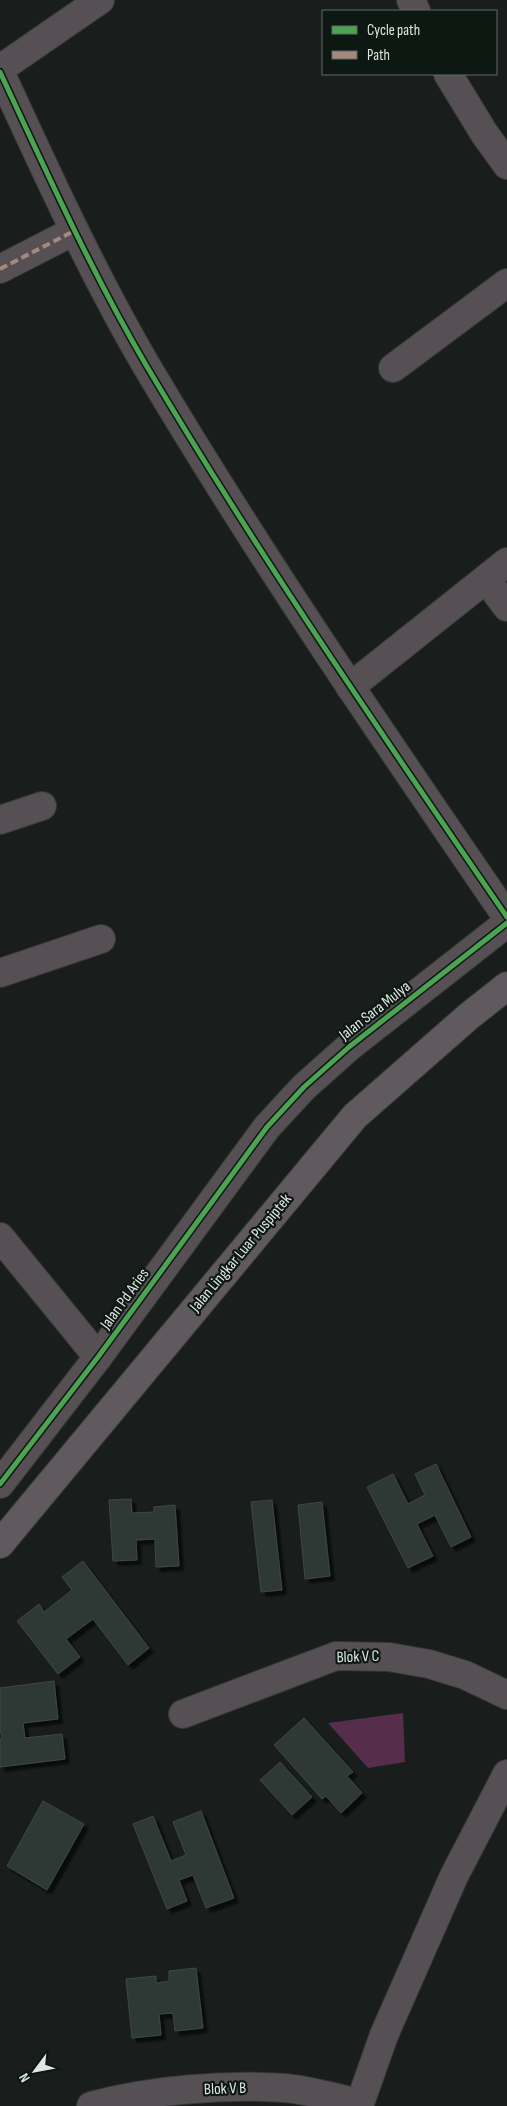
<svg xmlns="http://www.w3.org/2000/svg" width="507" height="2106" viewBox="0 0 507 2106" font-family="'Sofia Sans Condensed',sans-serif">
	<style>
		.green { fill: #562d4b }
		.building { fill: #2f3834; stroke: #414644; filter: url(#shadow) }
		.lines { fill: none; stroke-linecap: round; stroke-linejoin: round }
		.minor-casing { stroke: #363938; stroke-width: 30 }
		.major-casing { stroke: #363938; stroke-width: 30 }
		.minor { stroke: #565054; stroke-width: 28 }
		.major { stroke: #605a5e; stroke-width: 28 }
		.quiet { stroke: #a5887d; stroke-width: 4; stroke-dasharray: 8 4; stroke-linecap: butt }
		.cycleway-casing { stroke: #0d1813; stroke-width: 8 }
		.cycleway { stroke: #4ca352; stroke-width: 5 }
		.labels { text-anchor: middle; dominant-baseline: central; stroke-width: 4.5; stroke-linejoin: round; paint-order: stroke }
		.street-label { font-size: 16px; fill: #e0e7e3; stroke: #0d1813 }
	</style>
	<defs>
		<filter id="shadow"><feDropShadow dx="4.5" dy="4.5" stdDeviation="1" flood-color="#0009"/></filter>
	</defs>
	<rect width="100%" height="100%" fill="#191e1c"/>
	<polygon class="green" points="403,1713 405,1762 368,1768 328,1723"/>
	<g class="building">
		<polygon points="436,1464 471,1537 451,1547 435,1515 417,1524 433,1556 408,1568 367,1487 393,1474 408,1504 425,1495 415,1474"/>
		<polygon points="131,1499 132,1513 154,1512 154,1507 175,1505 179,1566 156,1567 155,1539 136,1540 137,1560 113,1561 109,1500"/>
		<polygon points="272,1500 282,1590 261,1592 251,1502"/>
		<polygon points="322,1502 330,1576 305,1579 298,1505"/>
		<polygon points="83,1561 149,1648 128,1665 93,1619 66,1639 80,1657 58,1674 17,1621 39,1604 44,1612 72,1590 62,1577"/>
		<polygon points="54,1681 58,1719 23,1723 25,1738 62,1734 65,1759 0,1767 0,1739 2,1739 0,1728 0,1688"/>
		<polygon points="304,1718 353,1772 347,1776 362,1793 341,1813 326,1796 322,1799 274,1745"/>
		<polygon points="280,1762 312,1797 292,1815 260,1780"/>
		<polygon points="43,1801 84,1824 47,1890 7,1866"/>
		<polygon points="201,1811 234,1898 206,1908 193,1875 179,1880 187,1901 167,1909 133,1824 153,1816 171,1861 186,1855 173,1822"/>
		<polygon points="196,1968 203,2028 175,2031 173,2013 159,2014 161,2035 132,2038 126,1979 156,1976 156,1983 169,1981 169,1971"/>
	</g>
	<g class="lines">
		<defs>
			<g id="minor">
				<polyline points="411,0 416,11"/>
				<polyline points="0,69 100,0"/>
				<path d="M 0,72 C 46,171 91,271 146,365 C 258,554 383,736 507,917"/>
				<polyline points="448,74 484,133 507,165"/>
				<polyline points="0,269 74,231"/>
				<polyline points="393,368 507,283"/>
				<polyline points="486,579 507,607"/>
				<polyline points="350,687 507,562"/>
				<polyline points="0,820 42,806"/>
				<polyline points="0,973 101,939"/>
				<polyline points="0,1237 98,1357"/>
				<polyline points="0,1484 98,1357 267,1127 304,1087 349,1047 507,923"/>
				<polyline points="183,1714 336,1656 389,1657 429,1664 465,1675 507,1695"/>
				<path d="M 91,2106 C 151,2090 222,2084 285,2088 C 309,2090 335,2098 359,2103"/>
				<polyline points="359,2106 384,2035 454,1876 507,1774"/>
			</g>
			<polyline id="major" points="0,1544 355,1116 469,1016 507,986"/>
		</defs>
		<use href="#minor" class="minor-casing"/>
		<use href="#major" class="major-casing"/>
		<use href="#minor" class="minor"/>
		<use href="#major" class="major"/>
		<polyline class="quiet" points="0,269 74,231"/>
		<defs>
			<g id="cycleway">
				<path d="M 0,72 C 46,171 91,271 146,365 C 258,554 383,736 507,917"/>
				<polyline points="0,1484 98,1357 267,1127 304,1087 349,1047 507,923"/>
			</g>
		</defs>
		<use href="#cycleway" class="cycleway-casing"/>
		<use href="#cycleway" class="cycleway"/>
	</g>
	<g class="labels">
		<g class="street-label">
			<text transform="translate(375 1011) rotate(-38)">Jalan Sara Mulya</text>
			<text transform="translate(241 1253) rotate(-50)">Jalan Lingkar Luar Puspiptek</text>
			<text transform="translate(125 1299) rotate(-54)">Jalan Pd Aries</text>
			<text transform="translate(358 1657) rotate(-2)">Blok V C</text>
			<text transform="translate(225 2089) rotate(-2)">Blok V B</text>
		</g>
	</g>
	<rect x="322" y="10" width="175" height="65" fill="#0d1813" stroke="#616b66"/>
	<rect x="332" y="26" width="25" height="8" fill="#4ca352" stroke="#616b66"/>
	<text x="367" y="35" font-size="15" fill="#e0e7e3">Cycle path</text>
	<rect x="332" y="51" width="25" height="8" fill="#a5887d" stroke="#616b66"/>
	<text x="367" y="60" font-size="15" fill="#e0e7e3">Path</text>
	<g transform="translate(35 2071) rotate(238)" stroke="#0d1813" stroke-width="4" paint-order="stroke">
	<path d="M0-4L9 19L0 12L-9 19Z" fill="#e0e7e3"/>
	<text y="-8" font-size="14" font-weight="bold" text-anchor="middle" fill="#e0e7e3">N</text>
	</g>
</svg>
